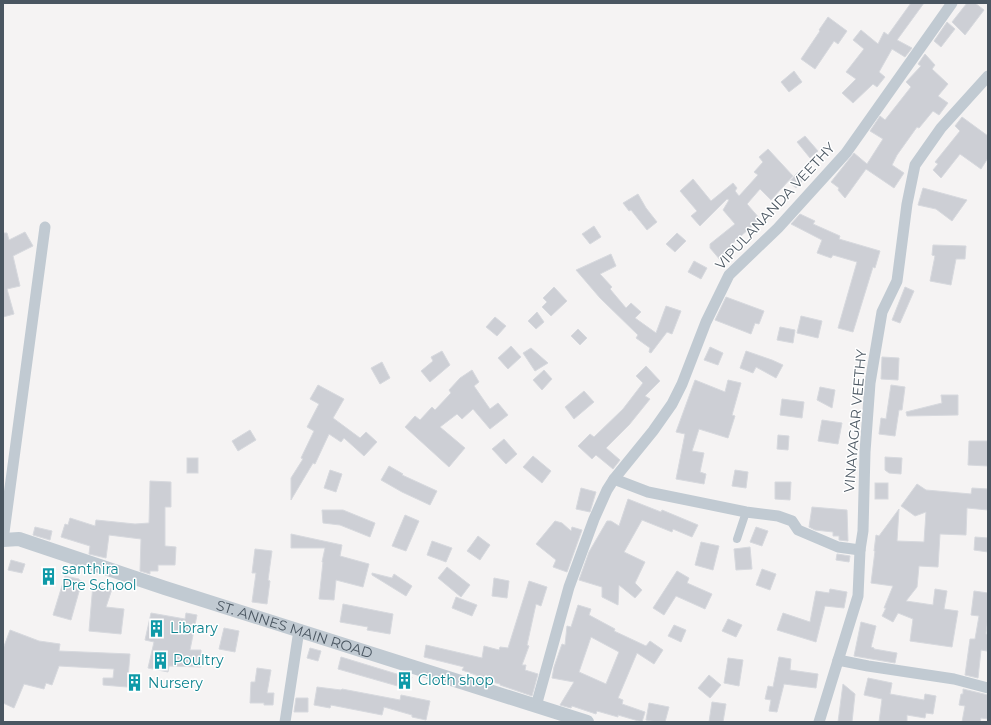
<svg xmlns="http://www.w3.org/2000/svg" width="991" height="725" viewBox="0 0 991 725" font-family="Montserrat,sans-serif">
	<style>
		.building { fill: #cdcfd5; stroke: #d7d9de; fill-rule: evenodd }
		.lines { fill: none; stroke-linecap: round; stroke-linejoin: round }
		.pedestrian { stroke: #c1cad2; stroke-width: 8 }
		.minor { stroke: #c1cad2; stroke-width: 11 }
		.tertiary { stroke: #c1cad2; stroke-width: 14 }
		.labels { text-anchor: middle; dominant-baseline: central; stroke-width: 3; stroke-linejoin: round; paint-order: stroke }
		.street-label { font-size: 14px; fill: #4a5661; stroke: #fff }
		.culture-label { font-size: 14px; fill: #0d838f; stroke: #fff; text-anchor: start }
	</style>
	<rect width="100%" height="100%" fill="#f5f3f3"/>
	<g class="building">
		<polygon points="911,3 924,3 897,40 912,48 905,57 892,49 879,72 885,77 877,87 873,84 853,103 842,93 856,79 846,72 864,49 853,40 861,30 878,44 884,32 888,35"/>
		<polygon points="967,3 975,3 984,10 965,35 952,22"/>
		<polygon points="828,17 847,31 838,44 834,41 815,69 801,59 820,31 819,30"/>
		<polygon points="947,22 955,29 941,47 934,41"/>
		<polygon points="925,54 935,65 932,69 948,84 938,96 948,103 939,115 933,111 919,128 917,127 897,155 892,165 904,173 894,188 866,169 845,198 838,190 839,188 831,182 854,153 867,164 883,139 870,131 880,116 885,120 911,87 906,82 921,66 918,64"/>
		<polygon points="794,71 802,82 789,92 781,82"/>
		<polygon points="962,117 988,136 988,158 981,169 960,154 941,178 933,170 938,164 935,162 960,131 955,126"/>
		<polygon points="805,136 818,151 810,158 797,142"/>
		<polygon points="768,149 793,176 771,200 760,189 747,204 760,219 732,244 735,249 721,261 710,248 710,244 735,224 723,210 729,200 727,199 700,226 691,216 697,211 680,191 693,179 711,201 733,183 737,188 735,191 739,196 758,175 754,172 763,162 759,157"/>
		<polygon points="798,172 805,178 796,188 789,182"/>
		<polygon points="923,188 967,200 952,221 936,209 918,205"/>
		<polygon points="638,194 646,208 657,222 647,230 631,210 629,211 623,203"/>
		<polygon points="800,214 815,221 813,224 840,236 839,239 880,251 875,268 873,267 853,332 838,328 857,262 833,255 831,258 817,253 822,240 791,224"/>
		<polygon points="594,226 601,237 590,244 582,234"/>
		<polygon points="25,232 33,246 13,256 20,286 7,289 14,314 3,317 3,233 7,233 9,240"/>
		<polygon points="677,233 686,241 675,252 666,244"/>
		<polygon points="933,245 966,246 965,259 956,259 951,285 930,281 935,256 932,255"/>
		<polygon points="611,254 616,266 600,274 612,287 610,289 626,308 631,303 641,312 635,318 656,333 666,306 681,311 672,334 667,332 651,353 649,352 650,348 636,338 638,335 600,298 576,270"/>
		<polygon points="694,261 707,268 701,279 688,272"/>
		<polygon points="554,287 567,301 551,316 542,307 547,302 543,298"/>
		<polygon points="905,287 914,291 900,323 892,320"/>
		<polygon points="726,297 764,311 759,324 755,323 751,334 715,320"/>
		<polygon points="537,312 544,322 536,329 528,321"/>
		<polygon points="801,316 822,321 818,338 797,333"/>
		<polygon points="495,317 506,326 497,336 486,327"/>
		<polygon points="780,327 795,330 793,343 777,340"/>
		<polygon points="578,329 587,338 580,345 571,336"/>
		<polygon points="511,346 521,357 508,369 498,358"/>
		<polygon points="710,347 723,353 718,365 704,360"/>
		<polygon points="531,348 548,363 535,371 523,353"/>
		<polygon points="442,351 450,365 430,382 421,371 433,361 431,357"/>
		<polygon points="746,351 772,360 783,365 776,378 756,367 753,373 740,368"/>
		<polygon points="882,357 899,358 898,380 881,379"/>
		<polygon points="382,362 390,378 380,384 371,368"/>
		<polygon points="646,366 660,381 645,396 650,399 629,425 606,448 620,460 613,469 596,455 592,459 578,446 590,434 594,437 623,409 643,383 636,376"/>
		<polygon points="472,370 479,382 474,386 490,409 498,403 508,415 490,429 473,409 462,419 457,414 440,427 465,448 449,467 405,427 415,416 420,420 432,407 435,410 451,393 449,390 460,378"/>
		<polygon points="544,370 552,379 542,390 533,380"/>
		<polygon points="695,380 725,392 728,380 741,383 732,415 735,416 728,438 699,429 692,451 704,453 700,472 706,474 704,484 676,479 685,434 676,432"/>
		<polygon points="318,385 344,399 333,418 360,438 366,432 377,442 364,456 344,438 341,442 329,434 315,464 313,463 291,500 291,478 303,459 301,458 314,431 307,427 319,404 310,399"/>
		<polygon points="891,385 905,387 902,410 899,410 895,436 879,434 881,418 886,419"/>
		<polygon points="820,387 835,390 832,408 817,400"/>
		<polygon points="584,391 594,402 574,419 565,407"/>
		<polygon points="941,395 958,395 958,415 907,416 906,412 942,403"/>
		<polygon points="782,399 804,402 802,418 780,415"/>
		<polygon points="822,420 842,423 838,444 818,441"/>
		<polygon points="250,430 256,440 238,451 232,441"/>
		<polygon points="778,435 789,436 788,450 777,449"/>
		<polygon points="504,439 517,454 506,464 492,449"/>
		<polygon points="969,441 988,441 988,466 968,465"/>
		<polygon points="533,456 551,471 542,483 523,467"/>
		<polygon points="885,457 902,458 901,474 889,473 885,470"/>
		<rect x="187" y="458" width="11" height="15"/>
		<polygon points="389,466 403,474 402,475 437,491 430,505 402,492 381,480"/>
		<polygon points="330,470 342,474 336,492 324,488"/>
		<polygon points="735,470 748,472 746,488 732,486"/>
		<polygon points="150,481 171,482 171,507 165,507 165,546 176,547 175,565 158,565 158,571 150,571 150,574 140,571 141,539 109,535 106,558 89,554 90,546 61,537 65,524 68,525 70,518 95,526 96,520 135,524 149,523"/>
		<polygon points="775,482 791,482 790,500 775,499"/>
		<rect x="875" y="483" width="13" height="16"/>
		<polygon points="917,484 926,490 971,494 972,488 988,489 988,510 967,508 966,535 940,534 938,567 919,566 917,587 906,601 933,605 935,589 947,591 944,609 958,611 952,647 910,641 913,619 898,613 893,622 882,616 886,608 884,608 893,586 871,583 875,551 874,551 876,535 879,536 899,509 897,541 924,542 926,512 915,516 901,506"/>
		<polygon points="581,488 596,492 590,512 576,509"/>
		<polygon points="628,499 661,512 662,510 698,525 692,537 673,529 672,532 642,520 624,552 645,562 635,583 642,590 635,598 619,585 618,605 602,597 602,587 579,580 589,552 607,521 611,521 619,526"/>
		<polygon points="812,507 847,510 848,541 839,540 839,536 833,536 833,532 815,530 809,527"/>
		<polygon points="322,510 343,510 375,523 370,537 340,525 323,523"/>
		<polygon points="405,515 419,521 406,551 392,546"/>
		<polygon points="555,521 562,523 571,531 572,527 582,530 567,572 553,567 556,560 536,544"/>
		<polygon points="35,527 52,531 50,540 33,535"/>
		<polygon points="756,527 768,531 762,546 750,542"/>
		<polygon points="291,534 342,545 340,556 369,564 363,587 336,580 334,600 319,599 323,562 322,562 325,548 291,548"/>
		<polygon points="478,536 490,545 480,560 467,551"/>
		<polygon points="975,537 988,538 988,552 974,550"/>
		<polygon points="432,541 452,548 446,562 427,555"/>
		<polygon points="701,542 719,546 713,570 695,565"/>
		<polygon points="750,547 752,569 736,570 734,549"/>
		<polygon points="255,549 272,551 268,580 270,581 267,604 252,602 256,573 252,573"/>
		<polygon points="837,554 850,556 849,562 836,560"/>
		<polygon points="11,560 25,564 22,573 8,570"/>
		<polygon points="447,567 470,585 461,597 438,578"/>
		<polygon points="762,569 776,574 770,590 756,585"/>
		<polygon points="677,571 689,578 687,583 712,594 705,609 676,596 664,615 653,608"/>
		<polygon points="44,572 54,572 53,583 43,583"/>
		<polygon points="372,573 392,578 394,574 412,586 406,596 372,575"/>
		<polygon points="65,576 79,579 79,580 82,581 71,620 53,615"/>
		<polygon points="494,578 509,581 507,598 492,596"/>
		<polygon points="529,581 547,587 541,606 536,604 527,645 529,646 522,665 526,665 525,670 538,674 532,696 500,685 500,684 481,679 481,677 462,670 464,667 424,657 426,645 482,658 484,646 499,650 500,647 508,648"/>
		<polygon points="93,584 112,589 106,607 124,609 121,634 89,631"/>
		<polygon points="830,589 847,592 844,608 825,606 816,642 777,630 783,613 810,622 816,591 829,593"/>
		<polygon points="974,591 988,593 988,617 986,634 988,634 988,643 987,651 981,650 978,678 965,675 970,639 975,639 979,616 971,615"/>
		<polygon points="456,597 477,605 472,616 452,608"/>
		<polygon points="343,604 393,614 390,634 367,630 368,627 340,622"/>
		<path d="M 578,605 L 591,609 L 589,615 L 615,629 L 614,631 L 646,646 L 650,641 L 663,650 L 654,664 L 637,653 L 618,698 L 623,700 L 622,704 L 645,712 L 642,722 L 618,715 L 618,717 L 597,711 L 596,714 L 572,706 L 571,708 L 560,705 L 574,682 L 552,678 L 554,667 L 562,644 L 565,645 L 567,626 L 571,627 ZM 591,637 L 619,652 L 606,684 L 579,672 Z"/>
		<polygon points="151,613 185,619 186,613 197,615 190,650 201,650 201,667 169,666 168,672 148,668 154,642 145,640"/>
		<polygon points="728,619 742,625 736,637 722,631"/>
		<polygon points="861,622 876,626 871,647 874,648 874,649 897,653 895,663 854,656"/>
		<polygon points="674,625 686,630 681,642 668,636"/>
		<polygon points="224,628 239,631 235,652 219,649"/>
		<polygon points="10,630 39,641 60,644 59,651 130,654 128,678 139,678 139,688 103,685 103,678 113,678 114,669 59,666 52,685 46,683 44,689 24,684 14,708 3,703 3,649"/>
		<polygon points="310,648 321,651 318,661 307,658"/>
		<polygon points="341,657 400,675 401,674 412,677 408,689 338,669"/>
		<polygon points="779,657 791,659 790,670 818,674 816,688 784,684 777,712 769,711 771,700 765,699 768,686 773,687"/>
		<polygon points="728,658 743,660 739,686 724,683"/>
		<polygon points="257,668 271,670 267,693 274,693 273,705 264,705 264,703 250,703 251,682 255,682"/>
		<polygon points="709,675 721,685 710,698 698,688"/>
		<polygon points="868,678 892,683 890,694 924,700 925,694 936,696 933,714 926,713 925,718 907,715 907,722 879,722 882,699 864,695"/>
		<polygon points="843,684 855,694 852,722 838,722"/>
		<polygon points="317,687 341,690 342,689 400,700 401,695 430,701 426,720 412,717 412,715 384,707 382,715 331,705 330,708 314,705"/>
		<polygon points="963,689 988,695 988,719 981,718 980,722 962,722 965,706 959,705 961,694 963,694"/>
		<polygon points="296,698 308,698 308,712 294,712"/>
		<polygon points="712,702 726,704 723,722 709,722"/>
		<polygon points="649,703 669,707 665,722 657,722 646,720"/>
	</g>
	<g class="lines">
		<polyline class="pedestrian" points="737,539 746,512"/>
		<g class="minor">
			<polyline points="614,479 648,492 746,512 778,516 792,521 798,530 838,547 860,550"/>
			<polyline points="3,540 45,227"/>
			<polyline points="838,660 868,666 954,679 988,688"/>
			<polyline points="536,706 569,587 594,519 607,490 614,479 653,431 672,404 682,384 706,322 729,275 778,228 846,153 952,3"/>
			<polyline points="285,722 299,630"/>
			<polyline points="819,722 858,596 860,550 863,531 865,452 870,383 882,312 897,281 907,204 915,165 941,128 988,76"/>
		</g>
		<path class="tertiary" id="s1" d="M 3,540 L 19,539 L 165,588 L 587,722"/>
	</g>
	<defs>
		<symbol id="building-bare" viewBox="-9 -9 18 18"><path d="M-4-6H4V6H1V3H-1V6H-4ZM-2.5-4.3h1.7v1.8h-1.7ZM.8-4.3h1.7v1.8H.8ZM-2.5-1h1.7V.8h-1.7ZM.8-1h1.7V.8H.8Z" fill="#0f9aa8" stroke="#fff" stroke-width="2.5" paint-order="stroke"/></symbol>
	</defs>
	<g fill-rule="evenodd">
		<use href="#building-bare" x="36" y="564" width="25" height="25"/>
		<use href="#building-bare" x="144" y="616" width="25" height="25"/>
		<use href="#building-bare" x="148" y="648" width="25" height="25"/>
		<use href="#building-bare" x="392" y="668" width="25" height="25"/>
		<use href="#building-bare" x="122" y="670" width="25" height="25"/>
	</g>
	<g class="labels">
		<g class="street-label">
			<text transform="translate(775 206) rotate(-47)">VIPULANANDA VEETHY</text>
			<text transform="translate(855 421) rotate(-85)">VINAYAGAR VEETHY</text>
			<text stroke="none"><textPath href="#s1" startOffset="306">ST. ANNES MAIN ROAD</textPath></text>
		</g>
		<g class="culture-label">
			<text x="62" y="569">santhira<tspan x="62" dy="16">Pre School</tspan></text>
			<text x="170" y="628">Library</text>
			<text x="173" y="660">Poultry</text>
			<text x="418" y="680">Cloth shop</text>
			<text x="148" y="683">Nursery</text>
		</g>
	</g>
	<rect width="991" height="725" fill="none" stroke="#4a5661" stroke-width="8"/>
</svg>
